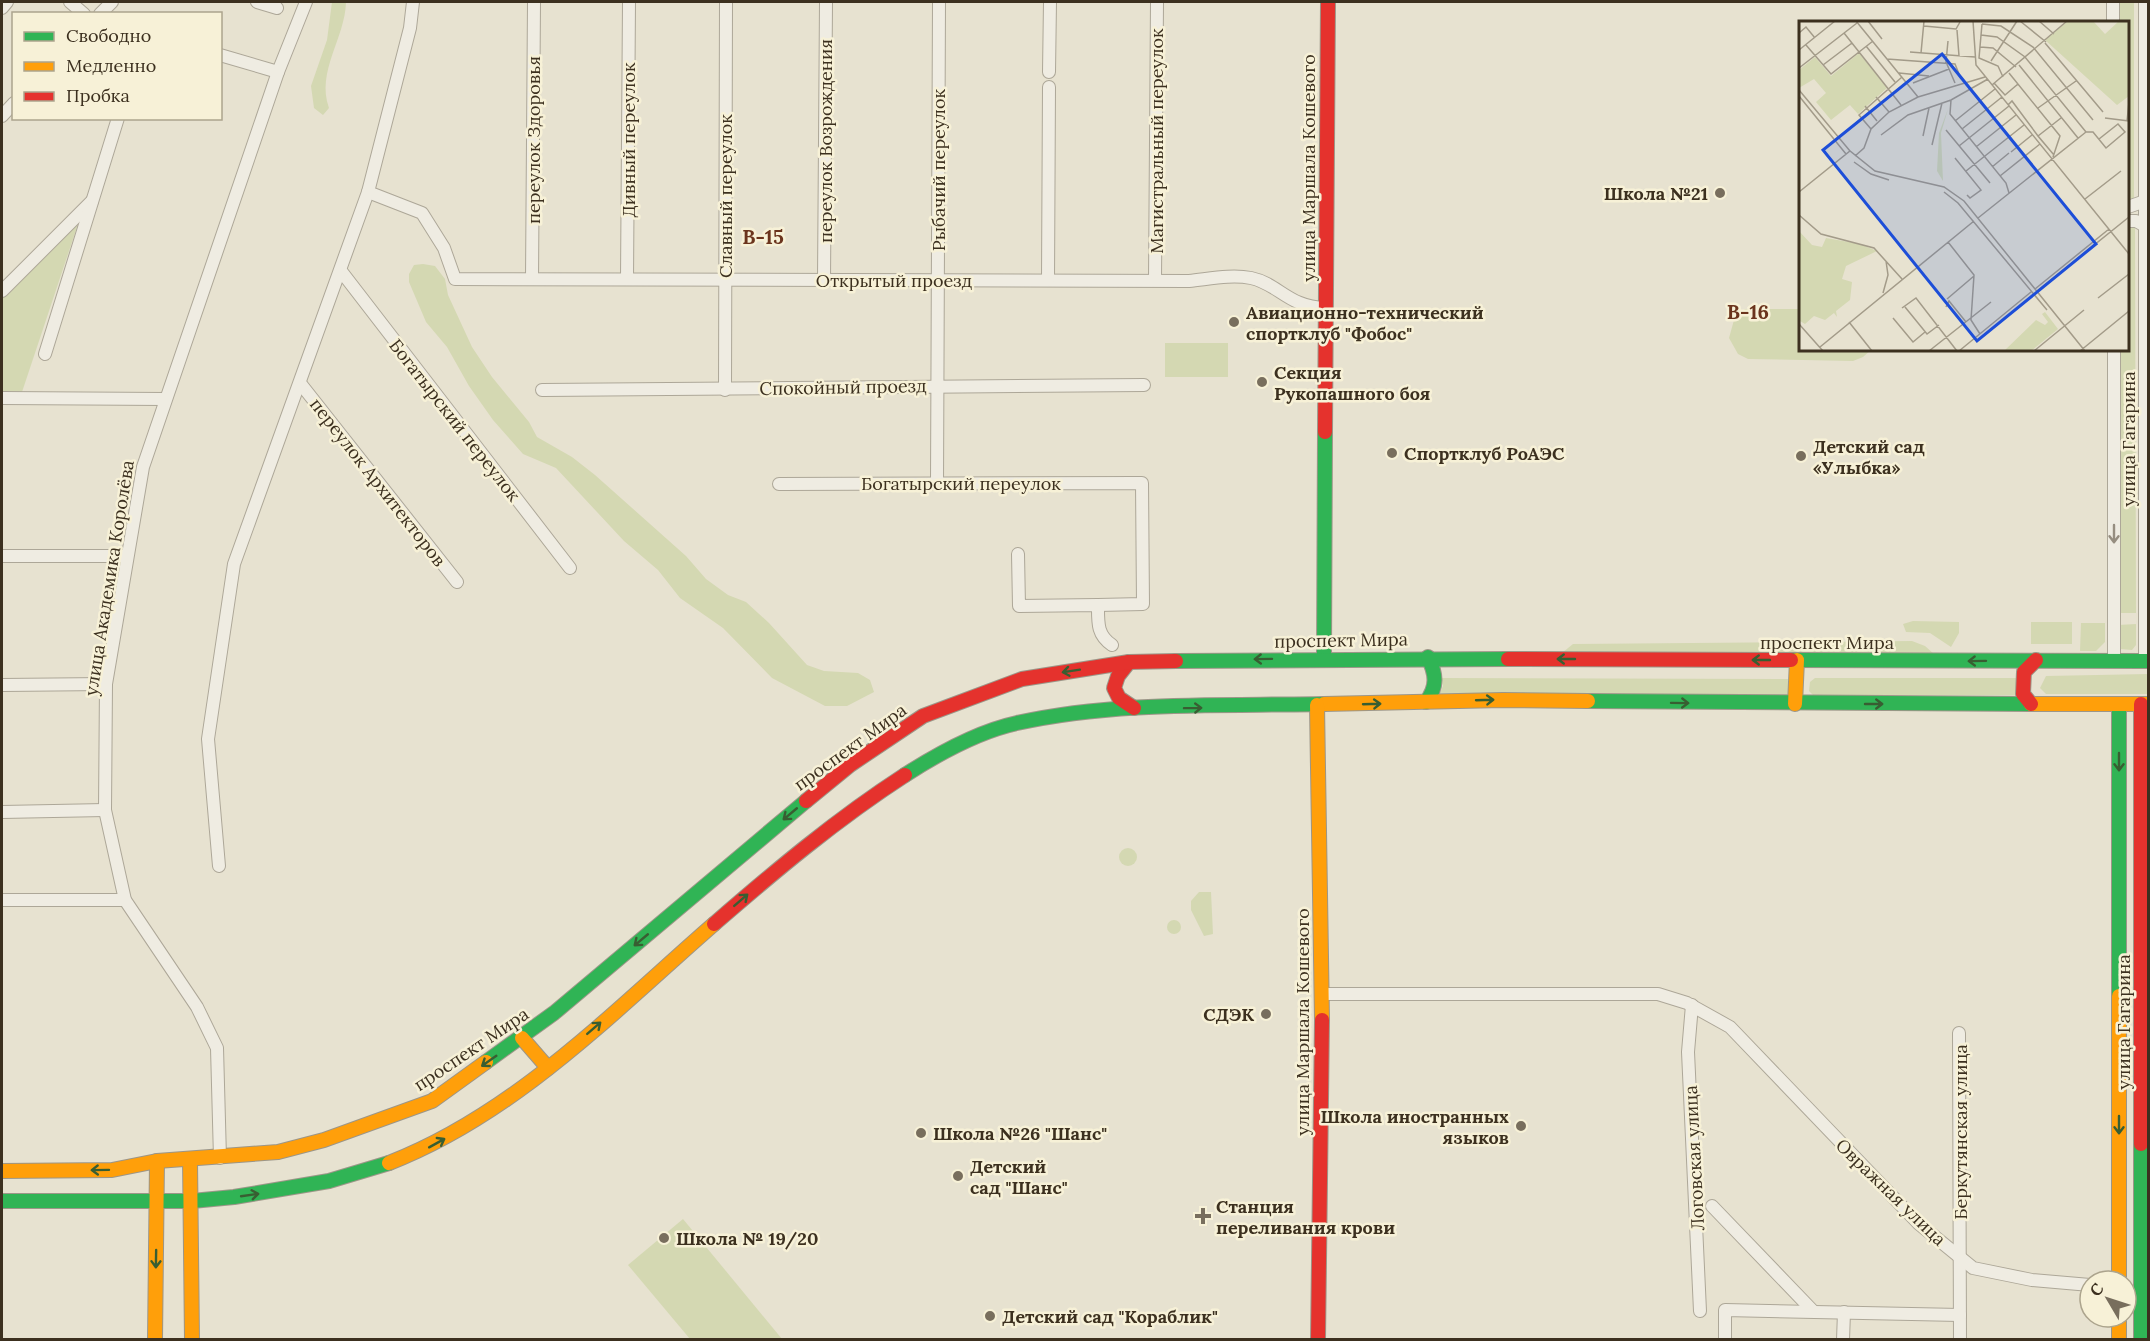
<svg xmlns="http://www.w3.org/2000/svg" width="2150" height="1341" viewBox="0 0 2150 1341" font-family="Lora,serif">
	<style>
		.green { fill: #d4d8b2 }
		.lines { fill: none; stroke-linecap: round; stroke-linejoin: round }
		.street-casing { stroke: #ada798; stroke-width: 14 }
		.fast-casing { stroke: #9c9688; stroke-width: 16 }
		.slow-casing { stroke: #9c9688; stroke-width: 16 }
		.jam-casing { stroke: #9c9688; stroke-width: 16 }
		.street { stroke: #efece2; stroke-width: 12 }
		.fast { stroke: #30b455; stroke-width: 14 }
		.slow { stroke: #ff9f0a; stroke-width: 14 }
		.jam { stroke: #e5322d; stroke-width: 14 }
		.oneway { stroke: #968e80 }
		.oneway2 { stroke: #385e32 }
		.poi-dot { fill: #786e5d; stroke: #f7f1d7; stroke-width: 2 }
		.labels { text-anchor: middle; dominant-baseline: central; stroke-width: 5; stroke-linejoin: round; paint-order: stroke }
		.street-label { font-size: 18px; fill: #3c301f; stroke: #f7f1d7 }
		.poi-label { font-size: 18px; font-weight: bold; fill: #3c301f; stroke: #f7f1d7; text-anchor: start }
		.neighbourhood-label { font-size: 20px; font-weight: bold; fill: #6b341d; stroke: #f7f1d7 }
		.inset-road { fill: none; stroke: #a39b89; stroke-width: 1.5 }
		.view { fill: #1d4ed8; fill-opacity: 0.15; stroke: #1d4ed8; stroke-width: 3 }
		.inset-edge { fill: none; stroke: #3c301f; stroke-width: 3 }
	</style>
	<rect width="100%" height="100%" fill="#e7e2d0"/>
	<g class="green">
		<path d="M 332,2 L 346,2 C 345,39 316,71 329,108 L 323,115 L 314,108 L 311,86 L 327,40 Z"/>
		<polygon points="2116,2 2134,2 2134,200 2128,203 2128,22 2116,22"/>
		<polygon points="76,220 78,224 21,395 2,395 2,296"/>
		<polygon points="2128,225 2135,228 2136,613 2118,613 2118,350 2128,350"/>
		<polygon points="423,264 435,266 445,279 448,295 472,347 492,377 529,422 537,437 572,457 595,475 686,556 706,579 728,595 746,602 769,623 807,665 824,671 858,673 870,680 874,692 847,706 825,706 772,678 723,628 680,598 658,570 624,541 556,468 523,454 493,420 469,386 447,347 426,322 409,282 409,274 414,265"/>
		<polygon points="1745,309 1800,309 1800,350 1871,350 1863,357 1853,361 1748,359 1738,354 1729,338 1734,320"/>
		<rect x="1165" y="343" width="63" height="34"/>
		<polygon points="1913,621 1959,622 1959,633 1951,647 1930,633 1906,632 1903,624"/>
		<rect x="2031" y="622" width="41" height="22"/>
		<polygon points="2081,623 2105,623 2105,642 2096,651 2080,651"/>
		<polygon points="2136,624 2136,645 2132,650 2120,649 2118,646 2118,625"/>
		<polygon points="1912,641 1925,646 1934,654 1557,657 1573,644"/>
		<polygon points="2148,674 2148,694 2046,694 2040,688 2046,676"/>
		<polygon points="1440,678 1788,679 1788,696 1438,697 1443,686"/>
		<polygon points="1815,678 2019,678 2019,695 1813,695 1809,691 1810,682"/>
		<circle cx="1128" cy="857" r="9"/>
		<polygon points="1199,892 1211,892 1213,934 1204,936 1191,910 1191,901"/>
		<circle cx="1174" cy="927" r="7"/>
		<polygon points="683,1219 782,1339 690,1339 628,1265"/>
	</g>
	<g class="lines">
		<defs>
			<g id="street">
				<polyline points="70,2 84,14"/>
				<polyline points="257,2 277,8"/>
				<polyline points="2145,2 2145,661"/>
				<polyline points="2,8 7,2"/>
				<polyline points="100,14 112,2"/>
				<polyline points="2113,22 2113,2"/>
				<polyline points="220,55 278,72"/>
				<polyline points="1049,72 1050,2"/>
				<polyline points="2,116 14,103"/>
				<path d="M 368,192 L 422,213 L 444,248 L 455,279 L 1189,281 C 1209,279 1231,274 1251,278 C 1279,284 1288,307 1325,308"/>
				<polyline points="2128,207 2145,201"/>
				<polyline points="2128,221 2136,221 2145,226"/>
				<polyline points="341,271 570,568"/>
				<polyline points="532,279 534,2"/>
				<polyline points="627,279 629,2"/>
				<polyline points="824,280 826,2"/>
				<polyline points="1048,280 1049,87"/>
				<polyline points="1155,280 1157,2"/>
				<polyline points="2,291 92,201"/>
				<polyline points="2114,350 2114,660"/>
				<polyline points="45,354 118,118"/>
				<polyline points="300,383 457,582"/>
				<polyline points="542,390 1144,385"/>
				<polyline points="725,390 726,2"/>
				<polyline points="2,398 165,399"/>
				<polyline points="937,482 939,2"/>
				<polyline points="779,484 1142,483 1143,604 1098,605"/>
				<path d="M 1018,554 L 1019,606 L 1098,605 C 1098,623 1097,635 1112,645"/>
				<polyline points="2,556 127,556"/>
				<polyline points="2,685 106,684"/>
				<polyline points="2,812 105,810"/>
				<polyline points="219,866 208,739 234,564 368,192 410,28 413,2"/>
				<polyline points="2,900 125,900"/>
				<polyline points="1322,994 1658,994 1687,1003 1730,1027 1918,1223 1973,1268 2032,1280 2090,1285"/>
				<polyline points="1692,1005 1688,1052 1700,1311"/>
				<polyline points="1959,1033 1960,1340"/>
				<polyline points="220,1158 217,1048 197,1007 125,900 105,810 106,684 143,467 278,72 306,2"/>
				<polyline points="1712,1206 1812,1310"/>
				<polyline points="1725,1340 1725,1310 1960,1315"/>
				<polyline points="1843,1340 1844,1312"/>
			</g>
			<g id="fast">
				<polyline points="1324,658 1325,432"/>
				<polyline points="1791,660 2148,661"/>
				<polyline points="1176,661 1508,659"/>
				<polyline points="1588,701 2031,704"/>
				<path d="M 1426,702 C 1438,686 1436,674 1428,657"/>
				<polyline points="2119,704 2119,996"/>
				<path d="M 905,775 C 936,755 980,731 1017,723 C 1116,701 1222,706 1324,704"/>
				<polyline points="486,1062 554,1013 806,801"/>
				<polyline points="2141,1144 2141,1340"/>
				<polyline points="2,1201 192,1201 234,1197 329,1181 389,1163"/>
			</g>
			<g id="slow">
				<polyline points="1324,704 1503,700 1588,701"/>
				<polyline points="1795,704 1797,660"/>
				<polyline points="2031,704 2148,704"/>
				<polyline points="1317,705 1322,1020"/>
				<polyline points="2119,996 2119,1281"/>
				<polyline points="522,1038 548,1068"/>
				<polyline points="190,1160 192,1340"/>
				<path d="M 389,1163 C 515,1114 613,1012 714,924"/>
				<polyline points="2,1171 112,1170 157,1161 278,1152 324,1140 432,1101 486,1062"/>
				<polyline points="2119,1317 2119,1340"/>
				<polyline points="155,1340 157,1161"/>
			</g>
			<g id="jam">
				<polyline points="1325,432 1328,2"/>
				<polyline points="1508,659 1791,660"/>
				<polyline points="1129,662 1118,676 1114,688 1119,698 1134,708"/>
				<polyline points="2031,704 2023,694 2024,672 2036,660"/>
				<polyline points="2141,704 2141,1144"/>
				<polyline points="806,801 850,765 923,716 1022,679 1129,662 1176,661"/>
				<path d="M 714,924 C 775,871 837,819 905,775"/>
				<polyline points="1318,1340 1322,1020"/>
			</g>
		</defs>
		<use href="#street" class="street-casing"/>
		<use href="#fast" class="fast-casing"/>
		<use href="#slow" class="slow-casing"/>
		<use href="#jam" class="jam-casing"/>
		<use href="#street" class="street"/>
		<use href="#fast" class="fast"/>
		<use href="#slow" class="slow"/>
		<use href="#jam" class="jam"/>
	</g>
	<defs><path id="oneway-shaft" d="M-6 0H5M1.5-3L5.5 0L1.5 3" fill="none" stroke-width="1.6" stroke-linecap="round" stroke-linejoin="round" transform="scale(1.5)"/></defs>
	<use class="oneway" href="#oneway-shaft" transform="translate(2114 534) rotate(90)"/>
	<g class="oneway2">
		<use href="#oneway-shaft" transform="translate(1263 659) rotate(179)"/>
		<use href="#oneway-shaft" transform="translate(1566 659) rotate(-180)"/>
		<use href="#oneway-shaft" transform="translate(1761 660) rotate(-180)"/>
		<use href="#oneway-shaft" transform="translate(1977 661) rotate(179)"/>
		<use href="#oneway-shaft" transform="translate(1071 671) rotate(171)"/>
		<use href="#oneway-shaft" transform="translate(1485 700) rotate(-2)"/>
		<use href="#oneway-shaft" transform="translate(1680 703) rotate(1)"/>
		<use href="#oneway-shaft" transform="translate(1372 704) rotate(-2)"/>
		<use href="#oneway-shaft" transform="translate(1874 704)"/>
		<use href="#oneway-shaft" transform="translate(1193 708) rotate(-1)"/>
		<use href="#oneway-shaft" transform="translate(2119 762) rotate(90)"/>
		<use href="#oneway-shaft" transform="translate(790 814) rotate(140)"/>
		<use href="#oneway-shaft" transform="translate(741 900) rotate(-41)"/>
		<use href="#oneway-shaft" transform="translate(641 940) rotate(140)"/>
		<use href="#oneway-shaft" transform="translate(594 1028) rotate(-41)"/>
		<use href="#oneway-shaft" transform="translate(489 1061) rotate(145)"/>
		<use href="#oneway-shaft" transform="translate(2119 1125) rotate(90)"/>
		<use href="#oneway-shaft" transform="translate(437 1143) rotate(-29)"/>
		<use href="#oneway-shaft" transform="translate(100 1170) rotate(179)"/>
		<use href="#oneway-shaft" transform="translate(250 1195) rotate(-8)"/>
		<use href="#oneway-shaft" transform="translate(156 1259) rotate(91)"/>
	</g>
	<g class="poi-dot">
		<circle cx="1720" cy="193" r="6"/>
		<circle cx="1234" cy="322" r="6"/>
		<circle cx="1262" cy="382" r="6"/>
		<circle cx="1392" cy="453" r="6"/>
		<circle cx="1801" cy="456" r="6"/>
		<circle cx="1266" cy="1014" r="6"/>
		<circle cx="1521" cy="1126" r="6"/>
		<circle cx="921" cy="1133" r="6"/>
		<circle cx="958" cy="1176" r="6"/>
		<path d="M1200 1207h6v6h6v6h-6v6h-6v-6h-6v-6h6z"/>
		<circle cx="664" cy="1238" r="6"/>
		<circle cx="990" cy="1316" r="6"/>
	</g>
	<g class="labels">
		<g class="street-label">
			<text transform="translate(533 140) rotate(-90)">переулок Здоровья</text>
			<text transform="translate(628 140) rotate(-90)">Дивный переулок</text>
			<text transform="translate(825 141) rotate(-90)">переулок Возрождения</text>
			<text transform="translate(1156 141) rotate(-90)">Магистральный переулок</text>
			<text transform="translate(1308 168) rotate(-90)">улица Маршала Кошевого</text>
			<text transform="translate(938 170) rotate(-90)">Рыбачий переулок</text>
			<text transform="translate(725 196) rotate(-90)">Славный переулок</text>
			<text x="894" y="280">Открытый проезд</text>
			<text transform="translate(843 387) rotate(-1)">Спокойный проезд</text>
			<text transform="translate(455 420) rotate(52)">Богатырский переулок</text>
			<text transform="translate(2128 439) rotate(-90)">улица Гагарина</text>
			<text transform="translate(378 482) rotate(52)">переулок Архитекторов</text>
			<text x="961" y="483">Богатырский переулок</text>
			<text transform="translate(109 578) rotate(-81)">улица Академика Королёва</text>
			<text transform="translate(1341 640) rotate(-1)">проспект Мира</text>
			<text x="1827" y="642">проспект Мира</text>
			<text transform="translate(850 747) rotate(-36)">проспект Мира</text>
			<text transform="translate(1302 1022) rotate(-90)">улица Маршала Кошевого</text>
			<text transform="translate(2123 1022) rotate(-90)">улица Гагарина</text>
			<text transform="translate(471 1049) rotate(-34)">проспект Мира</text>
			<text transform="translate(1960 1132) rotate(-90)">Беркутянская улица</text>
			<text transform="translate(1694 1158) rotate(-93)">Логовская улица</text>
			<text transform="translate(1891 1192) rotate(44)">Овражная улица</text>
		</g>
		<g class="poi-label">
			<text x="1708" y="193" text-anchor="end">Школа №21</text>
			<text x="1246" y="312">Авиационно-технический<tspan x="1246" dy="21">спортклуб "Фобос"</tspan></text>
			<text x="1274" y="372">Секция<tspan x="1274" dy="21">Рукопашного боя</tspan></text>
			<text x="1813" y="446">Детский сад<tspan x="1813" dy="21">«Улыбка»</tspan></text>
			<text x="1404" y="453">Спортклуб РоАЭС</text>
			<text x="1254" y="1014" text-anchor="end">СДЭК</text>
			<text x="1509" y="1116" text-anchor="end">Школа иностранных<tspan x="1509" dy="21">языков</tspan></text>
			<text x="933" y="1133">Школа №26 "Шанс"</text>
			<text x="970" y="1166">Детский<tspan x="970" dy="21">сад "Шанс"</tspan></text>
			<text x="1216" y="1206">Станция<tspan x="1216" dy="21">переливания крови</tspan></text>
			<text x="676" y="1238">Школа № 19/20</text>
			<text x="1002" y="1316">Детский сад "Кораблик"</text>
		</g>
		<g class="neighbourhood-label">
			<text x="763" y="236">В-15</text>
			<text x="1748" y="311">В-16</text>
		</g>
	</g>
	<g transform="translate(1799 21)">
		<rect width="330" height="330" fill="#e7e2d0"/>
		<path d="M 269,0 L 294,0 L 306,13 L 320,0 L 330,0 L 330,75 L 318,84 L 246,19 ZM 60,32 L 88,67 L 59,93 L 51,84 L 32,99 L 17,81 L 27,72 L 15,58 L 0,67 L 0,49 L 16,36 L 32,55 ZM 149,88 L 142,112 L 144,160 L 138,150 L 140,112 ZM 0,210 L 13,224 L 23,226 L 27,217 L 61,223 L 78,230 L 47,245 L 43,258 L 53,261 L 51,279 L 37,290 L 38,296 L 35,292 L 26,299 L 15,295 L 6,303 L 1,300 ZM 246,291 L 259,308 L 232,330 L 205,330 L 237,299 L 246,304 L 249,301 L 243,293 Z" fill="#d4d8b2"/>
		<path class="inset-road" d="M 57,0 L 119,76M 69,0 L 83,18M 174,0 L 177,44 L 330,233M 221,0 L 247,21M 240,0 L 255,13M 183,3 L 202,5 L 234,26 L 294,99M 183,3 L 180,37 L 199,45 L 204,56M 125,5 L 157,8 L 161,1M 158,9 L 160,35M 0,12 L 7,6 L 16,17M 45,12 L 102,84M 182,14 L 198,16 L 226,36 L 287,111M 149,20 L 147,41 L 156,62M 246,22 L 304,91M 7,24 L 32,53 L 74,20M 67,25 L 96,61M 181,26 L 194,27 L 217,46M 0,29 L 36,0M 111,31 L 176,36M 122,32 L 125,0M 88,38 L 156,43 L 162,58M 192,40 L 218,0M 24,44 L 53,22M 220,44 L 279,117M 0,47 L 58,2M 100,52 L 130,55M 210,52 L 261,115 L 254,136M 114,62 L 150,48M 195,62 L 206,74 L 219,63M 193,64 L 268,0M 0,69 L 51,130M 0,75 L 47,133M 77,76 L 90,91M 152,79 L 151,93 L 207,162 L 210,172M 209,84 L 213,80 L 239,115M 66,85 L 78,100M 239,87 L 277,60M 306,97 L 330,100M 156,100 L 196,68M 328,100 L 330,81M 72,108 L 60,94 L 103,56M 163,108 L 203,76M 147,109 L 191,162M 287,111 L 294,111 L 307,127 L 326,111 L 319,103 L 300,118M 82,114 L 109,94 L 152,79 L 189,58M 124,115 L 130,87M 133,124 L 143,82M 160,125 L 210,85M 177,126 L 217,94M 212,131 L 233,114M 255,134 L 239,115 L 262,97M 56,135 L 65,127 L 72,108 L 90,91 L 119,76 L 186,56M 156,137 L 182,169 L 171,177 L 168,174M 55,141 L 72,153 L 90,159M 193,146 L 210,132M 167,150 L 225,104M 201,155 L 241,123M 0,171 L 51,130 L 76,150 L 145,166 L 165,180 L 286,330M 145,171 L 159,182 L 248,289M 286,178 L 322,150M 0,194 L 22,213 L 75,227 L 103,258M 179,197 L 287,111M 149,221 L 175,254 L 172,299 L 181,313M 236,268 L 310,208M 238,270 L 330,196M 84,272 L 89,254 L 87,240M 299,277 L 330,253M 148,278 L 175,255M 106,286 L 128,313 L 140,304M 147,286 L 150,280 L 167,301M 103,287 L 117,277 L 158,330M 94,297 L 114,321 L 126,311M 50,301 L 73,330M 0,303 L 24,330M 21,326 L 175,200M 130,330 L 192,281M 160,330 L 232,271M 235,330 L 285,289M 281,330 L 330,290"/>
		<path class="view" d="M 143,33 L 297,223 L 178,320 L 24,129 Z"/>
		<rect width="330" height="330" class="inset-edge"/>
	</g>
	<rect width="2150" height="1341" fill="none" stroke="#3c301f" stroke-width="6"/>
	<rect x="12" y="12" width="210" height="108" fill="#f7f1d7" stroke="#aca48d" stroke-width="1.5"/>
	<rect x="24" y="32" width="30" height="9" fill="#30b455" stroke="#aca48d" stroke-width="1.5"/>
	<text x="66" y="42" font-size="18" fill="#3c301f">Свободно</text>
	<rect x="24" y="62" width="30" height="9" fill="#ff9f0a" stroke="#aca48d" stroke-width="1.5"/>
	<text x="66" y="72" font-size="18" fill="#3c301f">Медленно</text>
	<rect x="24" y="92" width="30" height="9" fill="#e5322d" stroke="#aca48d" stroke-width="1.5"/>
	<text x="66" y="102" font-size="18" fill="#3c301f">Пробка</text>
	<g transform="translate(2108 1299) rotate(309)"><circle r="28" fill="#f7f1d7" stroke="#aca48d" stroke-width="1.5"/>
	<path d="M0-4.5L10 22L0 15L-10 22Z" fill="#786e5d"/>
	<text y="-9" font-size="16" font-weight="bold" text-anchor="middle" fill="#3c301f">С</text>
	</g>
</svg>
